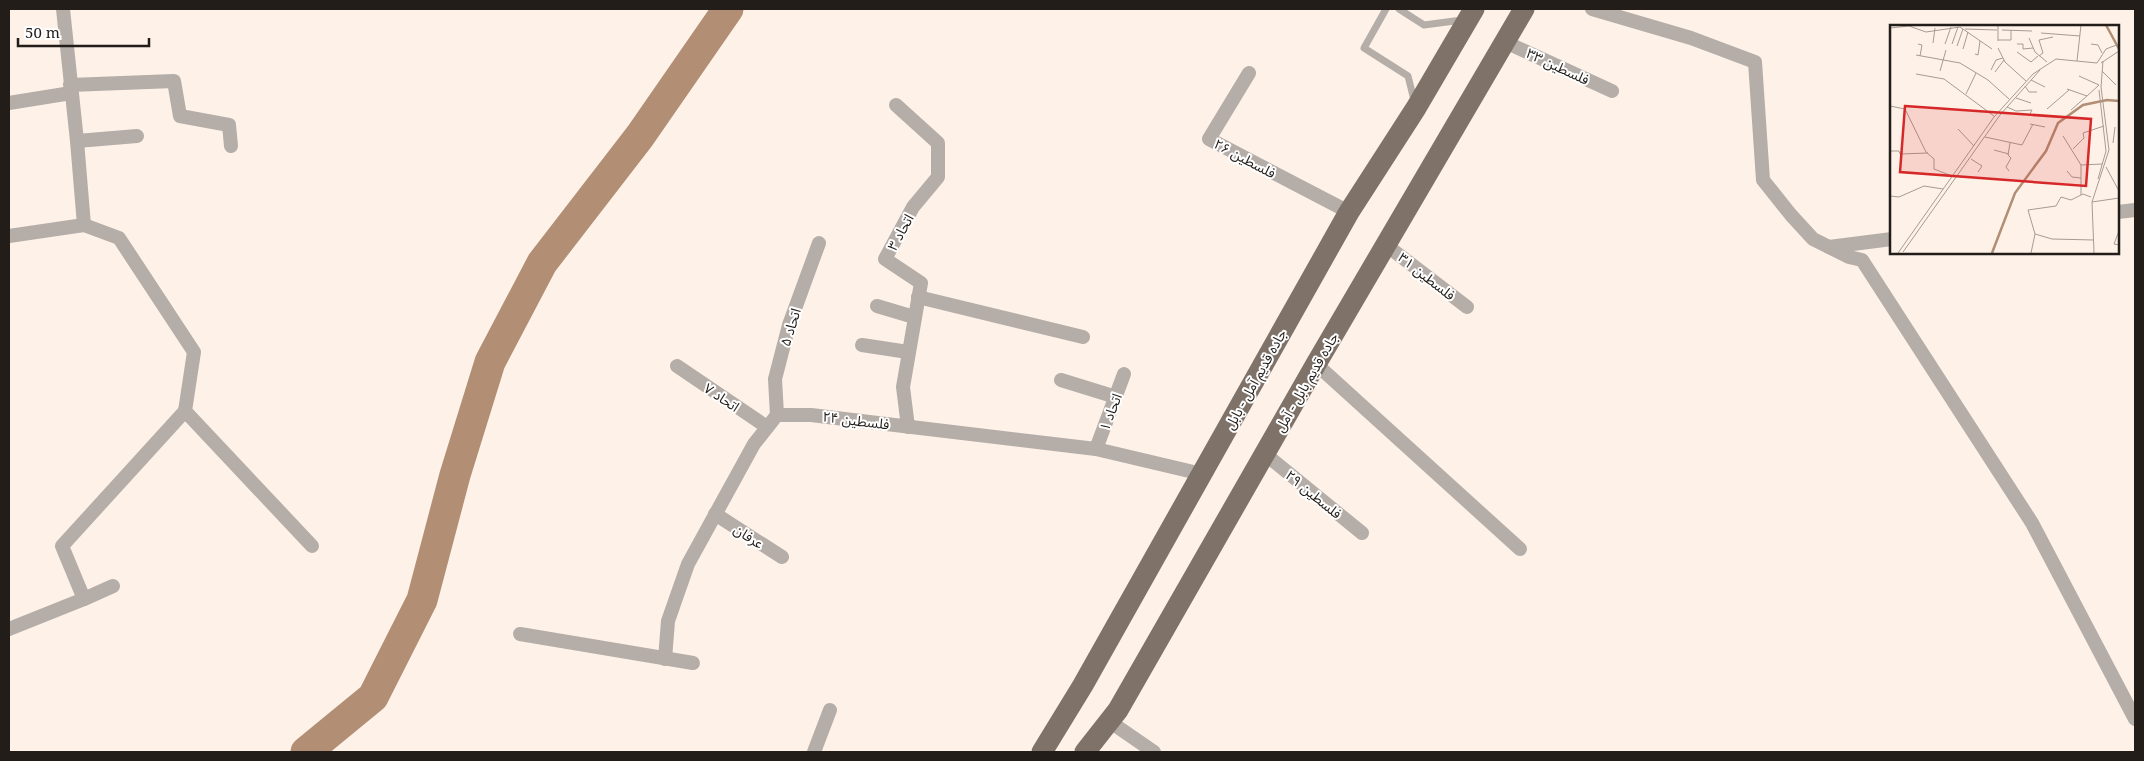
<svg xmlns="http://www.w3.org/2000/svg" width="2144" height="761" viewBox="0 0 2144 761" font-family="'Noto Serif','Noto Sans Arabic',serif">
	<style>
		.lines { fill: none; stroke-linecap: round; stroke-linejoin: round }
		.river { stroke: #b18e74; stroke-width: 31 }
		.lane { stroke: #b4ada8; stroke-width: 7 }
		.street { stroke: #b4ada8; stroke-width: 14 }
		.primary { stroke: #7e7269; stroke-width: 21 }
		.labels { text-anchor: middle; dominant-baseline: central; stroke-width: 4; stroke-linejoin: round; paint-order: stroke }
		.street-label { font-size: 14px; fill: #221d19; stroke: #fff }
		.inset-river { fill: none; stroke: #b18e74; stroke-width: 2.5 }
		.inset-road { fill: none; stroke: #a69c95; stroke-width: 1 }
		.view { fill: #d62828; fill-opacity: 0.15; stroke: #d62828; stroke-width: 2.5 }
		.inset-edge { fill: none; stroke: #221d19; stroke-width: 2.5 }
	</style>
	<rect width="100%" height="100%" fill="#fef1e8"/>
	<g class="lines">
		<polyline class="river" points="306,752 373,697 422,600 455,475 490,362 542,263 640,136 728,9"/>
		<g class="lane">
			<polyline points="1386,9 1364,48 1408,76 1414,100"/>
			<polyline points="1399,9 1424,25 1462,20"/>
		</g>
		<g class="street">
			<polyline points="1592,9 1691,38 1755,62 1763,180 1791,215 1813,239 1849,257 1862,260 2032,523 2135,719"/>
			<polyline points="1505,42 1612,91"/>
			<polyline points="1249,73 1209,139 1349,212"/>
			<polyline points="70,85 174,81 180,116 229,125 231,146"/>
			<polyline points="9,103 71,93"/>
			<polyline points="896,105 938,143 938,177 913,207 885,259 921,283 903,387 908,427"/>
			<polyline points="77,141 137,136"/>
			<polyline points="2118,212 2135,210"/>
			<polyline points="84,225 119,238 194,352 185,411 312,546"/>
			<polyline points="9,236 84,225 77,141 63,9"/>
			<polyline points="1386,245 1467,307"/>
			<polyline points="1829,247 1892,239"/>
			<polyline points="918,297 1083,337"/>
			<polyline points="877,306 914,317"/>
			<polyline points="862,345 908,352"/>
			<polyline points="1316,364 1520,549"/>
			<polyline points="677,366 767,427"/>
			<polyline points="1061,380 1116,397"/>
			<polyline points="777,415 775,379 789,325 819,243"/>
			<polyline points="1096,449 1124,374"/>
			<polyline points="1265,454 1362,533"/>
			<polyline points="715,514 782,557"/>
			<polyline points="84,599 113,586"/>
			<polyline points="9,629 84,599 62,546 185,411"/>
			<polyline points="520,634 693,663"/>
			<polyline points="665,659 668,621 688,564 754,444 777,415 811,415 1096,449 1202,474"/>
			<polyline points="1109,721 1154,752"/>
			<polyline points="814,752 830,710"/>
		</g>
		<g class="primary">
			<polyline points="1042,752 1083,685 1349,212 1416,108 1474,9"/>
			<polyline points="1085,752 1118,710 1316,364 1524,9"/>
		</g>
	</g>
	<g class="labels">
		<g class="street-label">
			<text transform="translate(1558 66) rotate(25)">فلسطین ۳۳</text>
			<text transform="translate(1245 158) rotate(28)">فلسطين ٢۶</text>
			<text transform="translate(900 232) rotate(-61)">اتحاد ۳</text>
			<text transform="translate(1427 276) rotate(38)">فلسطین ۳۱</text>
			<text transform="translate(790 327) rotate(-73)">اتحاد ۵</text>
			<text transform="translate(1255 379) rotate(-61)">جاده قدیم آمل - بابل</text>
			<text transform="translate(1306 382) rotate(-60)">جاده قدیم بابل - آمل</text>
			<text transform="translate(722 397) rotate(34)">اتحاد ۷</text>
			<text transform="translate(1110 412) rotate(-69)">اتحاد ۱</text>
			<text transform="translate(856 420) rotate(7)">فلسطین ۲۴</text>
			<text transform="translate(1314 494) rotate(39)">فلسطین ۲۹</text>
			<text transform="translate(749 536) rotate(33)">عرفان</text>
		</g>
	</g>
	<g transform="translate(1890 25)">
		<rect width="229" height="229" fill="#fef1e8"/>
		<path class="inset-river" d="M 216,0 L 229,24M 102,228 L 125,168 L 156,126 L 168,98 L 193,80 L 217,75 L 229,76"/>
		<path class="inset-road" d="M 0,3 L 19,1 L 36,7 L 70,2 L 102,24M 75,4 L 107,5M 112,5 L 142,6M 151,8 L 190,11M 139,13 L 145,27 L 157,37M 108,15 L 121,15 L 121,5M 108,16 L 108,0M 43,18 L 45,3M 28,19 L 32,20 L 30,31M 55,19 L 61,2M 62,19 L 68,2M 127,19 L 133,19 L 133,24 L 143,23M 201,19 L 208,20 L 212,28M 67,21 L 73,4M 108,23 L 115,37 L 136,56M 73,24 L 78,7M 127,27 L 141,37 L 148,31M 85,29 L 88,30 L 90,16M 26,30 L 70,38 L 98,55 L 119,74M 149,31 L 153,28 L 149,15 L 163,12M 187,36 L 191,0M 207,38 L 216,24 L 229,19M 211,38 L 229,26M 101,45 L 106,35 L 113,33M 50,46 L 56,25M 212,46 L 226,60M 105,47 L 114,35M 26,49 L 54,54 L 104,91M 141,55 L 155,62M 135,61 L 139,67 L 147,67M 177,64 L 197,71 L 209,60 L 189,51M 76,69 L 86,48M 126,73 L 141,78M 0,81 L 15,84 L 36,127 L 44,134 L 44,144 L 62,151M 117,82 L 126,86 L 142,85 L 140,89M 157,84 L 179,65M 181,85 L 197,71M 140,99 L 155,102M 68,104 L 84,121M 173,111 L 191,140M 95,112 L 132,120 L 143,99M 223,118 L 225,102M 183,124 L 194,113 L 193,108 L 214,101M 104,125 L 119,129M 0,126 L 9,126 L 10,129 L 38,128M 81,134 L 92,141 L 88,147M 216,142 L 229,166M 119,146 L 116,142 L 121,133 L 118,130 L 120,118M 177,146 L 182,152 L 191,153M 208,154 L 216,126 L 209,65M 191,170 L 191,140 L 212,139M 0,171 L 9,172 L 34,161 L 53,164M 202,177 L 229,173M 229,206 L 224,219 L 229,220M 145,209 L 138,185 L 166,181 L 171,172 L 181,175 L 193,169 L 201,172M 13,227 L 110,90 L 150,45M 8,228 L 104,92 L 143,49 L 166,34 L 207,38M 141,228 L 145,209 L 162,214 L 204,215M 204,228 L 202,177 L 219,125 L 211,62 L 213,36"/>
		<path class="view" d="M 15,81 L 201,94 L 196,161 L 10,147 Z"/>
		<rect width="229" height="229" class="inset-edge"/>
	</g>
	<rect width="2144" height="761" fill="none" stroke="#221d19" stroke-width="20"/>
	<path d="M18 38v8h131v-8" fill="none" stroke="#221d19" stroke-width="2.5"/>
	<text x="25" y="38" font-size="15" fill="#221d19" stroke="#ffffff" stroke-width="4" paint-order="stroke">50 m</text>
</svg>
